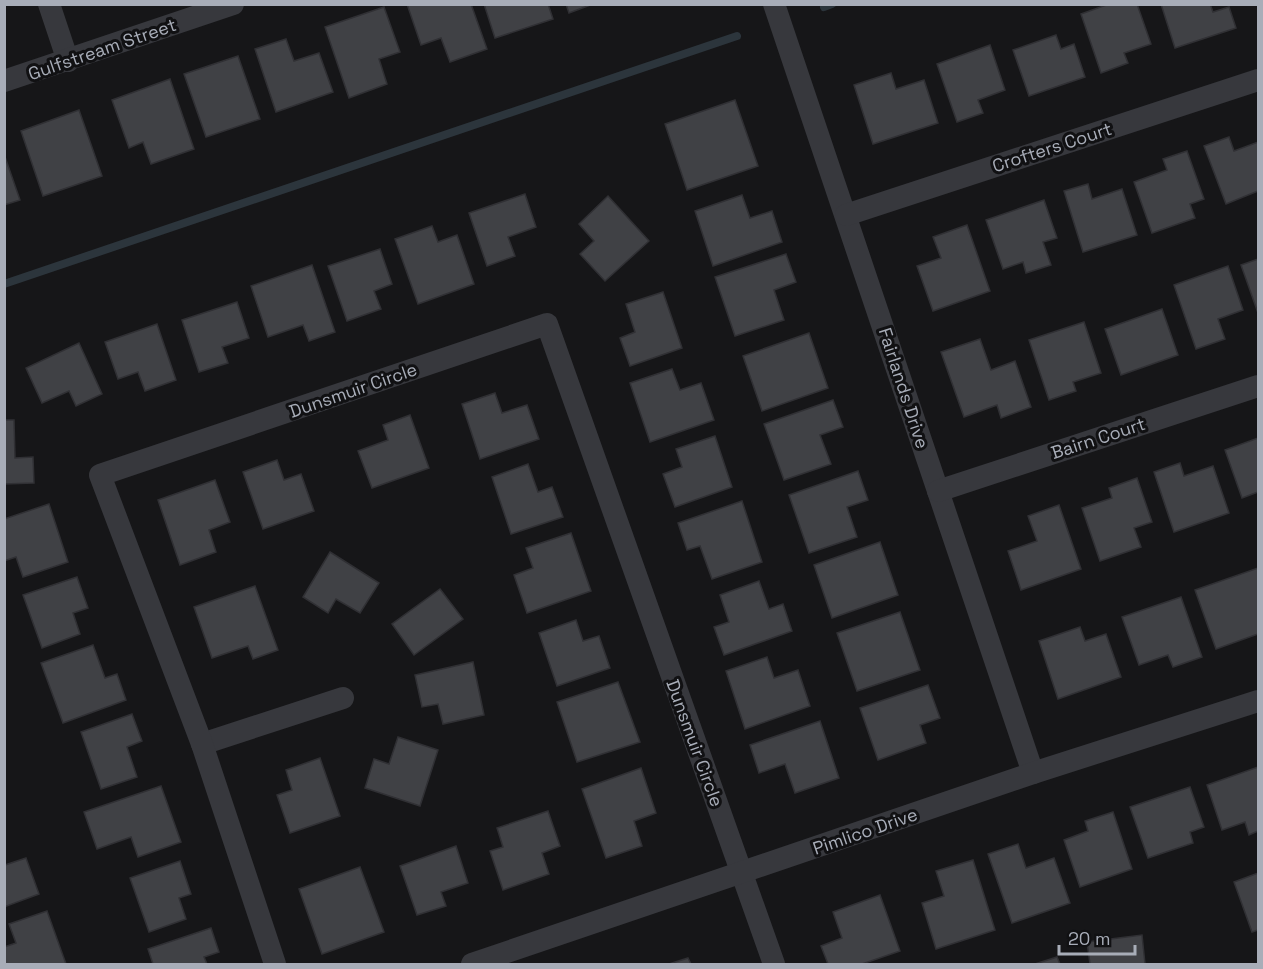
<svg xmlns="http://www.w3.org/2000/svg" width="1263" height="969" viewBox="0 0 1263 969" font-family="'Space Grotesk',sans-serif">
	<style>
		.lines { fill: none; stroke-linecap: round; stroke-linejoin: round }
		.stream { stroke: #2c353c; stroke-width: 8 }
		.building { fill: #404145; stroke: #303034; stroke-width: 1.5 }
		.street { stroke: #37383d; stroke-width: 22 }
		.labels { text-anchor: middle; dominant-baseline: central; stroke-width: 6; stroke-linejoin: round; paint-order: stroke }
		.street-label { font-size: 18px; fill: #a8adb8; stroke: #111113 }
	</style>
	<rect width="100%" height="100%" fill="#161618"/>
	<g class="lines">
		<g class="stream">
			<polyline points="824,7 832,4"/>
			<polyline points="4,284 737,36"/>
		</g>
	</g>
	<g class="building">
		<polygon points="407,4 471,4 487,49 450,62 441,38 421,45"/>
		<polygon points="484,4 548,4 553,19 495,38"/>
		<polygon points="566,4 593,4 569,13"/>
		<polygon points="1109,4 1137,4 1151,44 1124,53 1128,63 1101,73 1081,14"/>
		<polygon points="1161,4 1210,4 1213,12 1229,7 1236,28 1175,48"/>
		<polygon points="384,7 400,52 379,59 387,84 349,98 325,27"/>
		<polygon points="1056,35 1061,49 1074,44 1085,77 1029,96 1013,50"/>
		<polygon points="286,39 294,61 319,53 333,92 276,112 255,49"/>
		<polygon points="990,45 1005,90 978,100 983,113 957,122 937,64"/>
		<polygon points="238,56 260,119 206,137 184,74"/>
		<polygon points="891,73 896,89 924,80 938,123 873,144 854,85"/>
		<polygon points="170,79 194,149 151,164 143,142 129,148 112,100"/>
		<polygon points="735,100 758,166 687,190 665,124"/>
		<polygon points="79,110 102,176 43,196 21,131"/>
		<polygon points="1229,137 1234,151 1258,142 1258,191 1226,204 1204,146"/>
		<polygon points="1187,151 1204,199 1190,204 1195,218 1152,233 1134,182 1167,170 1163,159"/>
		<polygon points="4,154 20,200 4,205"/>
		<polygon points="1088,184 1092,199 1122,189 1137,235 1083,252 1064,191"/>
		<polygon points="525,194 536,227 508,237 515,256 487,266 469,213"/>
		<polygon points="742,195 750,218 772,211 782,242 713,266 695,211"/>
		<polygon points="608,196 649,241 605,281 580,254 594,241 579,224"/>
		<polygon points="1044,200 1057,238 1043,242 1051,265 1026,273 1023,262 1003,269 986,220"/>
		<polygon points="967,225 990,291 933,311 917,266 941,258 933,237"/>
		<polygon points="432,226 438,242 457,235 474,284 418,304 395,239"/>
		<polygon points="380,249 392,284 374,291 381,309 347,321 328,266"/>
		<polygon points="786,254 796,282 774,290 784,320 735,336 715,277"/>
		<polygon points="1258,259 1258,313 1241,265"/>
		<polygon points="312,265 335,332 309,341 303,325 268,337 251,286"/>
		<polygon points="1228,266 1243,310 1218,319 1225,339 1196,349 1174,285"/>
		<polygon points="663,292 682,348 630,366 620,338 635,332 626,304"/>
		<polygon points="237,302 249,338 222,347 228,363 199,372 182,320"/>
		<polygon points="1162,309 1178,355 1121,375 1105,329"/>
		<polygon points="1084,322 1101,373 1073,382 1076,391 1049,400 1029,340"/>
		<polygon points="157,324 176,380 145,391 138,372 118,379 105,342"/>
		<polygon points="809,333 828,388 762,411 743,356"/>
		<polygon points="980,339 991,370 1015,361 1031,407 1001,418 997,405 964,417 941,352"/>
		<polygon points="79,343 102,394 76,406 69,391 42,403 26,368"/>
		<polygon points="672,369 680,390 701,383 714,420 650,442 630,383"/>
		<polygon points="495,393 502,413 527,405 539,439 480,459 462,404"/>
		<polygon points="833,400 843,427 820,435 831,464 784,480 764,424"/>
		<polygon points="410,415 429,468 372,488 358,451 388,440 383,425"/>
		<polygon points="4,420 14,420 15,458 33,457 34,483 4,484"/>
		<polygon points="715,436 732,487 675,507 663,474 682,467 676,449"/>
		<polygon points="1258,438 1258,492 1242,498 1225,450"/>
		<polygon points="277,460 284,480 301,474 314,511 263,529 243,472"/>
		<polygon points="1180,463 1184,476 1213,466 1229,513 1174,532 1154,472"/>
		<polygon points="528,464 538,492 552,487 563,517 511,534 492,477"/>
		<polygon points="858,471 868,500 847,507 857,537 809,553 789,495"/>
		<polygon points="1137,478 1152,522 1134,528 1141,547 1100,561 1082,508 1112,498 1109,488"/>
		<polygon points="215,480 230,522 209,530 216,552 180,565 158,500"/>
		<polygon points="742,501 762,562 712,579 700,546 687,550 678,523"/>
		<polygon points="49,504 68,562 23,577 16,557 4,561 4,519"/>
		<polygon points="1059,505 1081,569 1021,590 1008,551 1037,541 1028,516"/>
		<polygon points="571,533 591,591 527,613 514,575 533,568 526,548"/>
		<polygon points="880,542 898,595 832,618 814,565"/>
		<polygon points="330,552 379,583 360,613 336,599 328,613 303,597"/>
		<polygon points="1258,568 1258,634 1216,649 1195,590"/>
		<polygon points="77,577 88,608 73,613 80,634 42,648 23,595"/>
		<polygon points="759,581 769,609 783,604 792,631 724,655 714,627 729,622 720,595"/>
		<polygon points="255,586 278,650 253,659 248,646 212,658 194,607"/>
		<polygon points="440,589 463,619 414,655 392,624"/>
		<polygon points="1181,597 1202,657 1173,667 1168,655 1139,665 1122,617"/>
		<polygon points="900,612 920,670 857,691 837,633"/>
		<polygon points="576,620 583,641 599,636 610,668 557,686 539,633"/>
		<polygon points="1080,627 1085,641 1106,634 1121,677 1058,699 1039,641"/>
		<polygon points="93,645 105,678 117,674 126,700 63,723 41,663"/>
		<polygon points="767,657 774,678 798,670 810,706 745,729 726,671"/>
		<polygon points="473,662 484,715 443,724 438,704 422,707 415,675"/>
		<polygon points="618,682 640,742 577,762 557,702"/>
		<polygon points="928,685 940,718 920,725 926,743 878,760 860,708"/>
		<polygon points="132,714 142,741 127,747 137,777 101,789 81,732"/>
		<polygon points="820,721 839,778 795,793 785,764 759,773 750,745"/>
		<polygon points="398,737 438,750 420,806 365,788 374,759 389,764"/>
		<polygon points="320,758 340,816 290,833 277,795 292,790 286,770"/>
		<polygon points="1258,767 1258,831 1249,835 1245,822 1222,830 1207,785"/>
		<polygon points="641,768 656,813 634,821 642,846 606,858 582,789"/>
		<polygon points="161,786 181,842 138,857 131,837 97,849 84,812"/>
		<polygon points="1190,787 1204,827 1190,832 1193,843 1148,858 1130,807"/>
		<polygon points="548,811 560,846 542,853 549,874 503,890 490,851 503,847 497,828"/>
		<polygon points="1113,812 1132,869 1080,887 1064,840 1088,831 1085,821"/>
		<polygon points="1018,844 1026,868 1054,858 1070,903 1012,923 988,854"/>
		<polygon points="456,846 468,883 441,892 446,906 417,915 400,866"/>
		<polygon points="26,858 39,894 4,907 4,863 5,865"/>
		<polygon points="973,860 995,930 936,949 922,903 944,896 936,871"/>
		<polygon points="180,861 191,894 179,898 186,919 149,932 130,878"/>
		<polygon points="360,867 384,932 322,954 299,889"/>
		<polygon points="1258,873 1258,930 1252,932 1234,882"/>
		<polygon points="880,895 900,951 862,964 828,964 821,946 842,938 833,912"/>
		<polygon points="47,911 66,964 4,964 4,947 16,943 9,924"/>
		<polygon points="211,928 219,952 204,957 207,964 153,964 148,949"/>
		<polygon points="1142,935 1145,964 1090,964 1087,942"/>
		<polygon points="1057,957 1060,964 1035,964"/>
		<polygon points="688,958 691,964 669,964"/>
	</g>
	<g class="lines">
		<g class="street">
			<polyline points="49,4 68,61"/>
			<polyline points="774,4 1033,773"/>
			<polyline points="4,81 233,4"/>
			<polyline points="846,215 1258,80"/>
			<polyline points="938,491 1258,386"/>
			<polyline points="202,744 343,698"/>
			<polyline points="275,964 202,744 100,475 547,324 774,964"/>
			<polyline points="472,964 1033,773 1258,701"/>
		</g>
	</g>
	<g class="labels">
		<g class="street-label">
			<text transform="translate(102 49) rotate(-19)">Gulfstream Street</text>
			<text transform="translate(1052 147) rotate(-18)">Crofters Court</text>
			<text transform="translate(904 388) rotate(72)">Fairlands Drive</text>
			<text transform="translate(353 390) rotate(-19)">Dunsmuir Circle</text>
			<text transform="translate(1098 438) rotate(-18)">Bairn Court</text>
			<text transform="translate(695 743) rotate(70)">Dunsmuir Circle</text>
			<text transform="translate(865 831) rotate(-19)">Pimlico Drive</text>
		</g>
	</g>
	<rect width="1263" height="969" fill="none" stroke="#a8adb8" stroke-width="12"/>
	<path d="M1059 945v9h76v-9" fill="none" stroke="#a8adb8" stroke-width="3"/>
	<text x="1068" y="945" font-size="18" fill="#a8adb8" stroke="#111113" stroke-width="4.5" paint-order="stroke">20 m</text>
</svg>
